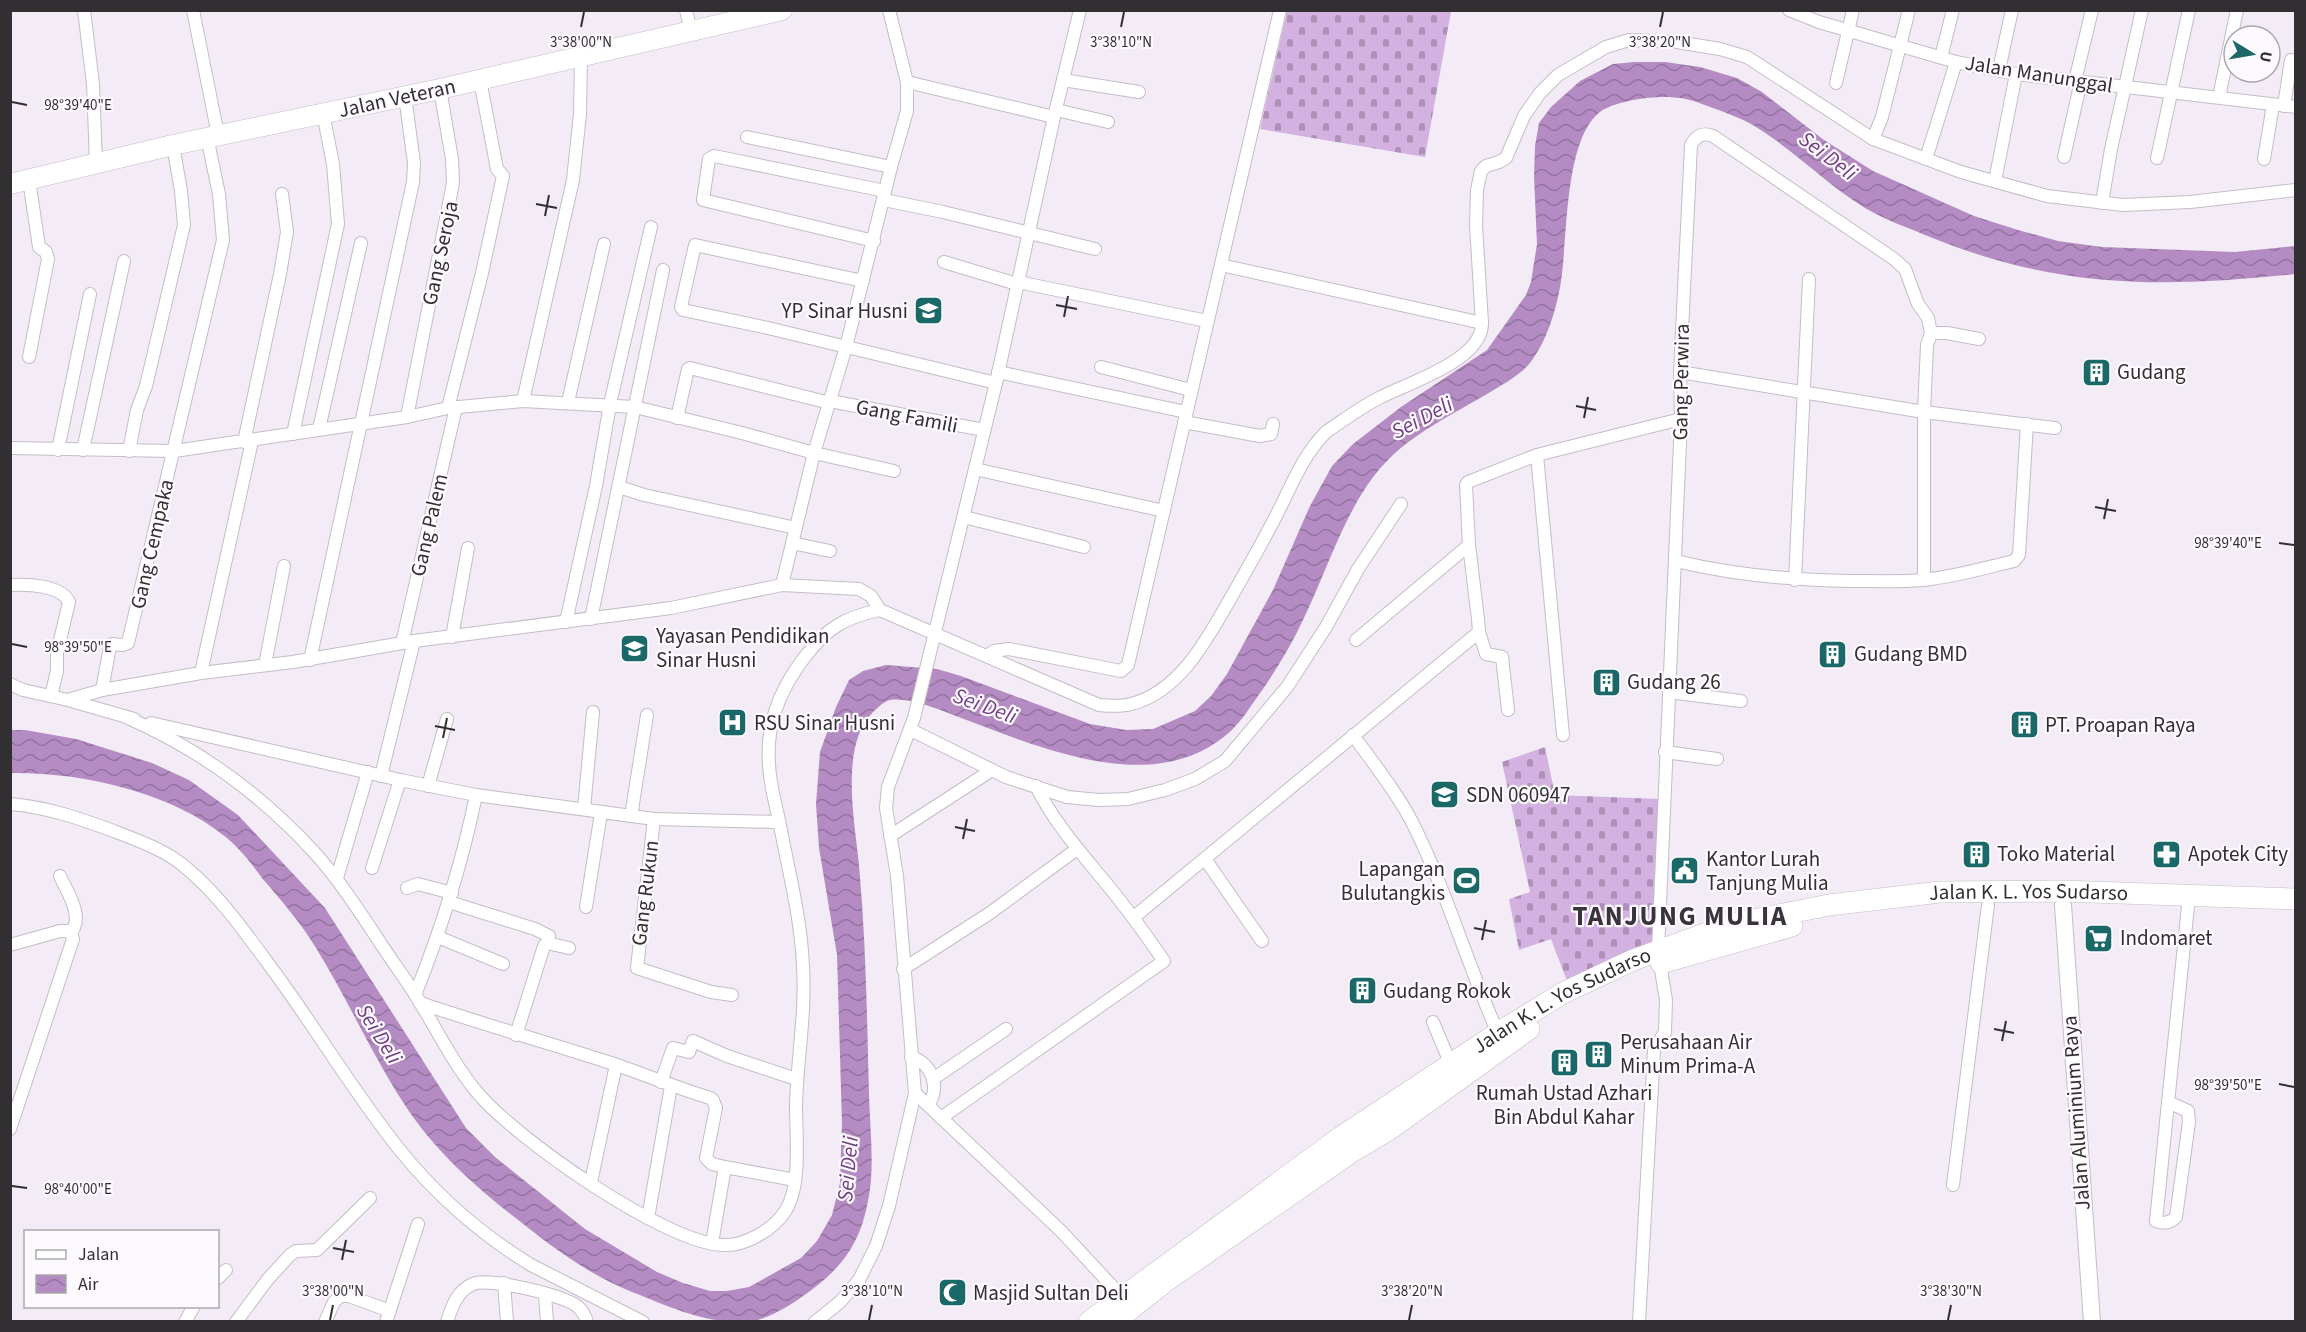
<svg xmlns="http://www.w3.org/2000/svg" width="2306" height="1332" viewBox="0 0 2306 1332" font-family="'Source Sans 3',sans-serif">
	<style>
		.cemetery { fill: url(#cemetery-stones) }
		.water { fill: url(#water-waves) }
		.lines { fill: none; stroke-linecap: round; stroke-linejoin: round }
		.minor-casing { stroke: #c4bdc7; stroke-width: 14 }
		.secondary-casing { stroke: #c4bdc7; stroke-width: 18 }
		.primary-casing { stroke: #c4bdc7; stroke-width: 21 }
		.trunk-casing { stroke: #c4bdc7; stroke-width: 22 }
		.minor { stroke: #fff; stroke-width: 12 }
		.secondary { stroke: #fff; stroke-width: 16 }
		.primary { stroke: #fff; stroke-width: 20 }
		.trunk { stroke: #fff; stroke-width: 21 }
		.ticks { fill: none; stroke: #322f33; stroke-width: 2 }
		.labels { text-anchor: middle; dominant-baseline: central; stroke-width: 4.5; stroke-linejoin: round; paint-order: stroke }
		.street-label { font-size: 21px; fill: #322f33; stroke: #fdfaff }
		.poi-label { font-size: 21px; fill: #322f33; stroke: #fdfaff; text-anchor: start }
		.water-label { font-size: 22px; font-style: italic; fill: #713e83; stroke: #fdfaff }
		.district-label { font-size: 27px; font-weight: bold; letter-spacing: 1.5px; fill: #39333b; stroke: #fdfaff }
		.ticks-label { font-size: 15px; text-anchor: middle; fill: #322f33; stroke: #fdfaff; stroke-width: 4.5; stroke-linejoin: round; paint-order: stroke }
	</style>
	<defs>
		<pattern id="cemetery-stones" width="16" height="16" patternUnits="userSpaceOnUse" patternTransform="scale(1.5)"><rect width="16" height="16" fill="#d3b1e0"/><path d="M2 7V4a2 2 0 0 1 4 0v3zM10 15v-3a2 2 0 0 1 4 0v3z" fill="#ac90b6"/></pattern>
		<pattern id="water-waves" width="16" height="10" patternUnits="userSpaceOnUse" patternTransform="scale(1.5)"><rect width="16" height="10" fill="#b48cc3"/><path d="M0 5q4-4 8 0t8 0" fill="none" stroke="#93739f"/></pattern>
	</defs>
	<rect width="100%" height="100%" fill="#f3ebf6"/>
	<g class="cemetery">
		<polygon points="1287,11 1451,11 1425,157 1260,129"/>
		<polygon points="1545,747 1555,795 1659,799 1653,947 1569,986 1551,939 1519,950 1509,899 1530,892 1502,762"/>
	</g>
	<path class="water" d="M 1634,62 L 1665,62 L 1700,67 L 1737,78 L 1762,92 L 1824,140 L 1873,171 L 1974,216 L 2018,230 L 2058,241 L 2102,247 L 2235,252 L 2295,246 L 2295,274 C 2161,288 2058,289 1930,237 C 1909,228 1885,220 1865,208 C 1825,183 1792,148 1751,124 C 1736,116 1718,110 1702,104 C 1680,95 1657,96 1633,100 C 1624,102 1607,106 1600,112 C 1564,140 1568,237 1561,281 C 1557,308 1547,341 1530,363 C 1519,376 1502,385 1487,394 C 1453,414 1412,434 1385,463 C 1347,503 1327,571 1303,620 C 1291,646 1275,672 1258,696 C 1248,710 1239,725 1225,736 C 1149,798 1035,745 956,716 C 940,710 904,695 887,701 C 882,703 878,708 873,712 C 839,746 855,822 859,865 C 866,942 867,1018 869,1095 C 870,1130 875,1168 868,1201 C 859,1249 838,1272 799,1299 C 785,1308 768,1319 751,1321 C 712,1327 668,1306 632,1292 C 587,1274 551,1246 513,1216 C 476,1187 441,1156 413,1117 C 376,1064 350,1003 316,948 C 301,923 281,900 262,878 C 252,864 240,849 227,838 C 172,792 81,772 11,773 L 10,730 L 25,730 L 76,739 L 152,763 L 189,780 L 238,815 L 325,908 L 466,1128 L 495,1157 L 585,1229 L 657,1272 L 683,1283 L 710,1291 L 727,1291 L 749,1287 L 801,1258 L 817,1241 L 832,1215 L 840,1183 L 842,1123 L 837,955 L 819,848 L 816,804 L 820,752 L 836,707 L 849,680 L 863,671 L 886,665 L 937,669 L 961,676 L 1090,724 L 1126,730 L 1153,729 L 1195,711 L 1211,696 L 1227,674 L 1273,590 L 1310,506 L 1332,466 L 1353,444 L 1401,407 L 1487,350 L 1526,295 L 1531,282 L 1537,244 L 1534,176 L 1535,146 L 1539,123 L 1551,107 L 1580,81 L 1613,64 Z"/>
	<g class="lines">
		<defs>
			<g id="minor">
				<polyline points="84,10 93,84 96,163"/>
				<polyline points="193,10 218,135"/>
				<polyline points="686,10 691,31"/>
				<polyline points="1789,10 1819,22 1956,62 2016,74 2296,107"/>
				<polyline points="1941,57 1953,10"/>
				<polyline points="1999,70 2012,10"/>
				<polyline points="1063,80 1139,92"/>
				<polyline points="2075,81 2092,10"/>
				<polyline points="907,82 1054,117"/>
				<polyline points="1836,83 1853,10"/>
				<polyline points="2219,97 2237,10"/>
				<polyline points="2284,106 2291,60"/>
				<polyline points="1056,110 1108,122"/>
				<polyline points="747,137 891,167"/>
				<polyline points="1873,139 1882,117 1909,10"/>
				<polyline points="2064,157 2081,81"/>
				<polyline points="2157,158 2189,10"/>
				<polyline points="1926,159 1956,62"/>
				<polyline points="2264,159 2273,105"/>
				<polyline points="29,180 39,247 46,252 48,259 29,357"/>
				<polyline points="1995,181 2016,74"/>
				<polyline points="884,200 943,212 1095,249"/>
				<polyline points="2102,203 2111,149 2142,10"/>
				<polyline points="874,241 703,200 709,159 714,156 885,191"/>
				<polyline points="944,262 1017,284"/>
				<polyline points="1221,265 1482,323"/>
				<polyline points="863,281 695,245 681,307 683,310 768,328 996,383"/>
				<polyline points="1018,282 1207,321"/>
				<polyline points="1101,367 1191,390"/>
				<polyline points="998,372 1186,412"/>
				<polyline points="1680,372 1924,412 2055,428"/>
				<polyline points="523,401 573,180 580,114 581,57"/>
				<polyline points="830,401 984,430"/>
				<polyline points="568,402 604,244"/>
				<polyline points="448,408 482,273 503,176 497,169 480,80"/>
				<polyline points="407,417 453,183 452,159 440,89"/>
				<polyline points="677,418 688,369 690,368 830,403"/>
				<polyline points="1184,422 1260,436 1271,434 1273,424"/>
				<polyline points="319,429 361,243"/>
				<polyline points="293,434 338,224 333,164 323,113"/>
				<polyline points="244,442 280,274 287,232 282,194"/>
				<polyline points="10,448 174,451 407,417 448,408 523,401 635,407 742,433 814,453 894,471"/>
				<polyline points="58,450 90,294"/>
				<polyline points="83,450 124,261"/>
				<polyline points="129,451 137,410 146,386 184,225 181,191 173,145"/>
				<polyline points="1537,455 1563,735"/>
				<polyline points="975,469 1164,511"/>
				<polyline points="619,487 644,495 796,528"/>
				<polyline points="964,517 1084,547"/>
				<polyline points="792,543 830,551"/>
				<path d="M 1676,561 C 1733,575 1791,580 1850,581 C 1874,581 1899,582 1923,580 C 1954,577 1984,568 2014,561 L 2019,555 L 2027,424"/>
				<polyline points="1795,580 1809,279"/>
				<polyline points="1924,580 1924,412 1927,345 1931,333 1947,333 1979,339"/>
				<path d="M 10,585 C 28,584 61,585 69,602 L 57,653 L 57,671 L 51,696"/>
				<polyline points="782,585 814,453 846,347 891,167 907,111 907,82 889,10"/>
				<polyline points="591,619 663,270"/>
				<polyline points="566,622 596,486 610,404 651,227"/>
				<polyline points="452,637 468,548"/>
				<polyline points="1356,640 1469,545"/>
				<polyline points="402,643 456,407"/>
				<polyline points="987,656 994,651 1009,649 1121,671 1128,665 1280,10"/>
				<polyline points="310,660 413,182 414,163 405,96"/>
				<polyline points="265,665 284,566"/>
				<polyline points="201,673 252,441"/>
				<polyline points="10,684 23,690 68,700 134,719"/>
				<polyline points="102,690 110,647 112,644 122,645 128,643 223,240 219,194 207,137"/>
				<polyline points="1669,692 1741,701"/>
				<polyline points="68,700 102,690 201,673 293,662 414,641 671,608 782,585 859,589 871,596 880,610"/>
				<polyline points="1508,710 1502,657 1486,654 1479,632 1478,619 1469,545 1466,485 1468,482 1537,455 1681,419"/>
				<path d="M 126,717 C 199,749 261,794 314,852 C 341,882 361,914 383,947 C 394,964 407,981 418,999 C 437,1030 453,1063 476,1091 C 512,1136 667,1245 724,1245 C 745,1246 772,1230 784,1213 C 802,1188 796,1137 796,1106 C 797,1060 806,1013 803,966 C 801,917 788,869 779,820 C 773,795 767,770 769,743 C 771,712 785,683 804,658 C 826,629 844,617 880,610 L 1099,705 C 1109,706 1120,707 1131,704 C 1181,692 1210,634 1233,594 C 1249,566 1265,538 1279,510 C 1293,482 1304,454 1326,432 C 1344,420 1362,406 1381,397 C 1408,383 1483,360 1482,323 L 1476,225 L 1477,190 L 1481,171 L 1486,166 L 1499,162 L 1506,158 L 1524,116 L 1540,93 L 1558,75 L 1606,47 L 1629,40 L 1677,42 L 1720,49 L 1747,57 L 1873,139 L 1961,172 L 2047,196 L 2123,205 L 2190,202 L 2296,190"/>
				<polyline points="151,723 400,780 476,795 654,819 779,822"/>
				<polyline points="911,730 1006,777 1067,797 1099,800 1128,799 1165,790 1195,779 1225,761 1287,687 1326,627 1358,569 1401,504"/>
				<path d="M 1353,735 C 1373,763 1396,791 1412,822 C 1446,889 1467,964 1498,1033"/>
				<polyline points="1665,752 1717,759"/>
				<polyline points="381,776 414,641"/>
				<polyline points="428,786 447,719"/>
				<path d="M 10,804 C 47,807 78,818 111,830 C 137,840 163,849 184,866 C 218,894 242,928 267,962 C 313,1023 351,1089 399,1149 C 435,1194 482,1235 531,1265 L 643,1322"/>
				<polyline points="584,809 593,712"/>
				<polyline points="631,816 647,715"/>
				<polyline points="654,819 637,968 711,992 732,995"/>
				<polyline points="890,836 992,770"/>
				<polyline points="1205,859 1262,941"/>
				<polyline points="372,868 400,780"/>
				<path d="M 60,876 C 68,894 84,916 71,933"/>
				<polyline points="337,878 368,772"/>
				<polyline points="407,888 418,884 452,893"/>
				<polyline points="449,902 535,929 549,936 547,943"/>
				<polyline points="586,907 601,813"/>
				<polyline points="1134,917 1479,632"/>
				<polyline points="438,937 503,964"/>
				<polyline points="10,945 60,931 70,931 73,939 10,1129"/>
				<path d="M 1658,950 L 1681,419 L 1680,372 L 1691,145 C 1696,136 1703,132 1713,136 L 1894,259 L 1905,269 L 1918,304 L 1928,318 L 1931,333"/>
				<polyline points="903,969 990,913 1077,849"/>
				<path d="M 415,995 C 441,930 462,864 476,795"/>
				<path d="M 420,1003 C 485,1025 550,1043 614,1064 C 646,1075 677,1088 710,1098 L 713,1100 L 716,1108 L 706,1158 L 712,1164 L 725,1167"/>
				<polyline points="1433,1022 1451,1065"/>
				<polyline points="516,1035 544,946 547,943 569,948"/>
				<path d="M 911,1057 C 932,1063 941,1088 928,1105"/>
				<polyline points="933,1079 1006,1029"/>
				<polyline points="661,1082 673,1048 689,1052 693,1041 727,1056 796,1079"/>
				<polyline points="915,1093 1061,1231 1122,1297"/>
				<path d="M 2168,1102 L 2188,1111 L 2189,1122 L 2176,1217 C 2170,1223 2165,1224 2156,1221 L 2188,906"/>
				<path d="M 941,1118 L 1164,961 C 1144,932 1123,903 1100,876 C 1077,848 1052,819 1036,786"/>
				<polyline points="591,1182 616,1065"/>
				<polyline points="1953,1185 1988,905"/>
				<polyline points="648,1218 671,1086"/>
				<polyline points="712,1243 725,1167 795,1180"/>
				<polyline points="218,1278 226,1270"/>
				<polyline points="504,1283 507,1322"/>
				<polyline points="545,1295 547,1322"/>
				<polyline points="185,1322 194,1306"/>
				<polyline points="236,1322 268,1279 290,1255 296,1251 317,1250 370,1198"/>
				<polyline points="325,1322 334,1302 340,1296 349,1296 390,1311"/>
				<polyline points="386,1322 418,1224"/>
				<path d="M 447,1322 C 452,1306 457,1291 473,1284 C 489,1277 562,1295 577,1306 C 582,1310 585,1315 587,1322"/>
				<polyline points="815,1322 840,1302 859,1280 876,1246 889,1206 915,1093 897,876 886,808 888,787 914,718 996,383 1054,117 1080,10"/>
				<polyline points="1639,1322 1654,1050 1665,1032 1666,1000 1660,964"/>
			</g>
			<polyline id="secondary" points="2063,905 2092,1322"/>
			<polyline id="primary" points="10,184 173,145 440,89 782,10"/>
			<g id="trunk">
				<polyline points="1661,963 1792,926"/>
				<path id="s1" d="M 1089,1322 L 1341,1137 L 1498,1033 L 1563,993 L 1633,960 L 1729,925 L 1829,905 L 1940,892 L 2062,891 L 2296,899"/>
				<polyline points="1114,1322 1166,1281 1353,1151 1390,1129 1529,1029"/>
			</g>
		</defs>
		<use href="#minor" class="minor-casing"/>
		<use href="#secondary" class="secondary-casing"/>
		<use href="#primary" class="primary-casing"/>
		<use href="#trunk" class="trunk-casing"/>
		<use href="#minor" class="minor"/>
		<use href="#secondary" class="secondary"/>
		<use href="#primary" class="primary"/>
		<use href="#trunk" class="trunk"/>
	</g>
	<path class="ticks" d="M 581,27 L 584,12M 1121,27 L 1124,12M 1660,27 L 1663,12M 12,102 L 27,105M 536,204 L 557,208M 545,216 L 549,195M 1056,305 L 1077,309M 1064,317 L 1068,296M 1576,406 L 1596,410M 1584,418 L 1588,397M 2095,507 L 2116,511M 2104,519 L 2108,499M 2279,543 L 2294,545M 12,644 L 27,647M 435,726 L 455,730M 443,738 L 447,718M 955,827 L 975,831M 963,839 L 967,819M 1474,928 L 1495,932M 1482,940 L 1486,920M 1994,1029 L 2014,1033M 2002,1041 L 2006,1021M 2279,1084 L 2294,1087M 12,1186 L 27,1188M 333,1248 L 354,1252M 342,1260 L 346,1240M 330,1320 L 333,1305M 869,1320 L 872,1305M 1409,1320 L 1412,1305M 1948,1320 L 1951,1305"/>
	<defs>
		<symbol id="school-square" viewBox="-11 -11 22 22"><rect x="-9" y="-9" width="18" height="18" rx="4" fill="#1a6867" stroke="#fdfaff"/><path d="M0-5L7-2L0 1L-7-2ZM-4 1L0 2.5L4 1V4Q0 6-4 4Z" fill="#fff"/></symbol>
		<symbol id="building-square" viewBox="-11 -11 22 22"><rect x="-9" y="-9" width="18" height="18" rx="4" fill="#1a6867" stroke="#fdfaff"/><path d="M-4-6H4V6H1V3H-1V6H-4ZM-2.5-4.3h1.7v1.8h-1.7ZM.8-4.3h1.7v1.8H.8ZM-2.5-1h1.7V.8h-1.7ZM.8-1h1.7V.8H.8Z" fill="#fff"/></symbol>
		<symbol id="hospital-square" viewBox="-11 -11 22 22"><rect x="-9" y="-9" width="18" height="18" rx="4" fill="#1a6867" stroke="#fdfaff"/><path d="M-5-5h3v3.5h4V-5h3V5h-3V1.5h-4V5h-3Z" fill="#fff"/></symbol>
		<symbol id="pharmacy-square" viewBox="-11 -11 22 22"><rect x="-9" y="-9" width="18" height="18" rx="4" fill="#1a6867" stroke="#fdfaff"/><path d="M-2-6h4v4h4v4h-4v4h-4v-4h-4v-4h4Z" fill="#fff"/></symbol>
		<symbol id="civic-square" viewBox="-11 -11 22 22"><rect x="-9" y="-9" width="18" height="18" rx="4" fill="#1a6867" stroke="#fdfaff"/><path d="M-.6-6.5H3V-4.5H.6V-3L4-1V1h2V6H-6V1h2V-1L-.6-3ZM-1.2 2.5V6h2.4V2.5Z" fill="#fff"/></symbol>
		<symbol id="stadium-square" viewBox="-11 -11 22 22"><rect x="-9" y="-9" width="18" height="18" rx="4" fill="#1a6867" stroke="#fdfaff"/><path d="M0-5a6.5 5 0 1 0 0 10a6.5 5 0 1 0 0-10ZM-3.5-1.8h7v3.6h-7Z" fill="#fff"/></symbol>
		<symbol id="supermarket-square" viewBox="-11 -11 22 22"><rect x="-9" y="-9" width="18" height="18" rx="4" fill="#1a6867" stroke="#fdfaff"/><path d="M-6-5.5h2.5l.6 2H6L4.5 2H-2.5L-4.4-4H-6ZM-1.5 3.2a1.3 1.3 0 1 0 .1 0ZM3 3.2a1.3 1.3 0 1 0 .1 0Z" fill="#fff"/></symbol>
		<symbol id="mosque-square" viewBox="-11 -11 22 22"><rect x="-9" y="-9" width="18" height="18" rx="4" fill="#1a6867" stroke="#fdfaff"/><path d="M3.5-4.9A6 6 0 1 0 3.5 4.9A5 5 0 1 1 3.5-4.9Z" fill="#fff"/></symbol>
	</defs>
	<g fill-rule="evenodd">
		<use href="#school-square" x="912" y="294" width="33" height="33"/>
		<use href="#building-square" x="2080" y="356" width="33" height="33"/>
		<use href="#school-square" x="618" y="632" width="33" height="33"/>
		<use href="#building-square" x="1816" y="638" width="33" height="33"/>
		<use href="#building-square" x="1590" y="666" width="33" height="33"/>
		<use href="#hospital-square" x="716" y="706" width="33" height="33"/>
		<use href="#building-square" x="2008" y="708" width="33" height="33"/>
		<use href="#school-square" x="1428" y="778" width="33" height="33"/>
		<use href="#building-square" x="1960" y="838" width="33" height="33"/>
		<use href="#pharmacy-square" x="2150" y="838" width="33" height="33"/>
		<use href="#civic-square" x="1668" y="854" width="33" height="33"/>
		<use href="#stadium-square" x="1450" y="864" width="33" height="33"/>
		<use href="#supermarket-square" x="2082" y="922" width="33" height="33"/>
		<use href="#building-square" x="1346" y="974" width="33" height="33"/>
		<use href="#building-square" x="1582" y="1038" width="33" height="33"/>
		<use href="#building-square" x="1548" y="1046" width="33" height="33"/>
		<use href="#mosque-square" x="936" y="1276" width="33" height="33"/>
	</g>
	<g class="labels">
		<g class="street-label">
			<text transform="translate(2039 74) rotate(9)">Jalan Manunggal</text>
			<text transform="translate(397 98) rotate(-12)">Jalan Veteran</text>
			<text transform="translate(440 253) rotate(-78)">Gang Seroja</text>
			<text transform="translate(1681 382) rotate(-89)">Gang Perwira</text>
			<text transform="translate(907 416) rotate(11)">Gang Famili</text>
			<text transform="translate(429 525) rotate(-77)">Gang Palem</text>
			<text transform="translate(152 544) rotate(-77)">Gang Cempaka</text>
			<text transform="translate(645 893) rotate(-83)">Gang Rukun</text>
			<text stroke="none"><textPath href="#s1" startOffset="1059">Jalan K. L. Yos Sudarso</textPath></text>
			<text stroke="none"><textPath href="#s1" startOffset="573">Jalan K. L. Yos Sudarso</textPath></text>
			<text transform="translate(2076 1113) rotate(-94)">Jalan Aluminium Raya</text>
		</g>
		<g class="poi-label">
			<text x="908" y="311" text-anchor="end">YP Sinar Husni</text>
			<text x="2117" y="372">Gudang</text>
			<text x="656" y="636">Yayasan Pendidikan<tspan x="656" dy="24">Sinar Husni</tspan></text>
			<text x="1854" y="654">Gudang BMD</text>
			<text x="1627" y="682">Gudang 26</text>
			<text x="754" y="723">RSU Sinar Husni</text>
			<text x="2045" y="725">PT. Proapan Raya</text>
			<text x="1466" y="795">SDN 060947</text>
			<text x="1997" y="854">Toko Material</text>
			<text x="2188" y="854">Apotek City</text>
			<text x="1706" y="859">Kantor Lurah<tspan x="1706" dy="24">Tanjung Mulia</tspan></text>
			<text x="1445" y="869" text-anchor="end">Lapangan<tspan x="1445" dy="24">Bulutangkis</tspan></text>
			<text x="2120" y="938">Indomaret</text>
			<text x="1383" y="991">Gudang Rokok</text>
			<text x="1620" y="1042">Perusahaan Air<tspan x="1620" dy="24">Minum Prima-A</tspan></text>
			<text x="1564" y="1093" text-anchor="middle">Rumah Ustad Azhari<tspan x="1564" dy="24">Bin Abdul Kahar</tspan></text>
			<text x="973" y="1293">Masjid Sultan Deli</text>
		</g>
		<g class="water-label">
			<text transform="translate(1828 156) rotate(37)">Sei Deli</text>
			<text transform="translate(1422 418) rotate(-28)">Sei Deli</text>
			<text transform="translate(985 706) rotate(20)">Sei Deli</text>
			<text transform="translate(379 1034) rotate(58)">Sei Deli</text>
			<text transform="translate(848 1169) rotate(-85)">Sei Deli</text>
		</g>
		<g class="district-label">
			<text x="1680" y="916">TANJUNG MULIA</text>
		</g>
	</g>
	<g class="ticks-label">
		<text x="581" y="47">3°38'00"N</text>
		<text x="1121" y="47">3°38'10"N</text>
		<text x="1660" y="47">3°38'20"N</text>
		<text x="78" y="110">98°39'40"E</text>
		<text x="2228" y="548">98°39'40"E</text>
		<text x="78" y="652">98°39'50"E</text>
		<text x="2228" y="1090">98°39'50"E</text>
		<text x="78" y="1194">98°40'00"E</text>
		<text x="333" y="1296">3°38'00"N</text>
		<text x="872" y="1296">3°38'10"N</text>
		<text x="1412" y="1296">3°38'20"N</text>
		<text x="1951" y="1296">3°38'30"N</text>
	</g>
	<rect width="2306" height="1332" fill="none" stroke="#322f33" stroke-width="24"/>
	<rect x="24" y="1230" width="195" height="78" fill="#fdfaff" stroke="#aca9ad" stroke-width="1.5"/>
	<rect x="36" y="1250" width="30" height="9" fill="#ffffff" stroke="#aca9ad" stroke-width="1.5"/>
	<text x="78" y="1260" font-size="18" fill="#322f33">Jalan</text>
	<rect x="36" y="1275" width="30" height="18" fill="url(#water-waves)" stroke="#aca9ad" stroke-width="1.5"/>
	<text x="78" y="1290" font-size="18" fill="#322f33">Air</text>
	<g transform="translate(2252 54) rotate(101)"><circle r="28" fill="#fdfaff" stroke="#aca9ad" stroke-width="1.5"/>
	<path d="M0-4.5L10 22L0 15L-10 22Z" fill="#1a6867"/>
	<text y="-9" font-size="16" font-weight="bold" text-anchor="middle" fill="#322f33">U</text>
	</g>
</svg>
